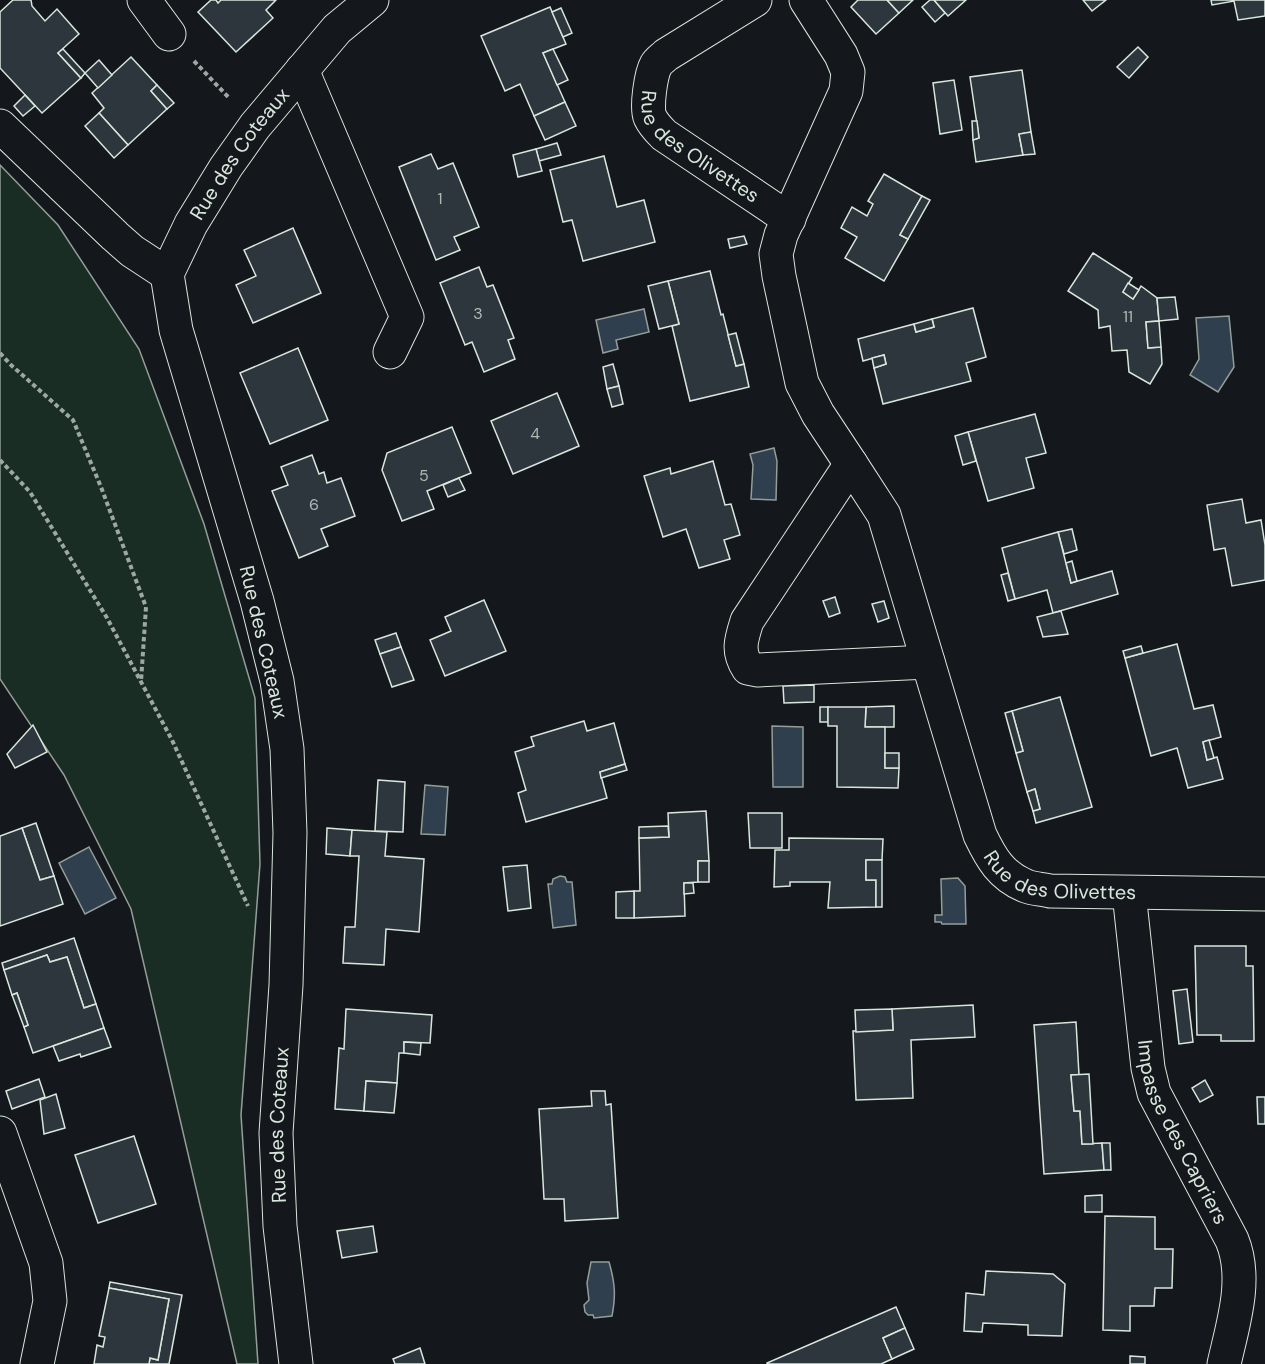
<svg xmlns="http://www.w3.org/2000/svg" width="1265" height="1364" viewBox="0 0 1265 1364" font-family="'DM Sans',sans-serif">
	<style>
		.green { fill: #1a2d24; stroke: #939e99; stroke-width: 1.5 }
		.water { fill: #2f3f4d; stroke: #939e99; stroke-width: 1.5 }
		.building { fill: #2c363c; stroke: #d8e6dc; stroke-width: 1.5 }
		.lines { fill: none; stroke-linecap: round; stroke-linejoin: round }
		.minor-casing { stroke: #d8e6dc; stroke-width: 35 }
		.path { stroke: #9da8a2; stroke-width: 4; stroke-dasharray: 4.5 3; stroke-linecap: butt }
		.minor { stroke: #14181c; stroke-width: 33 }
		.labels { text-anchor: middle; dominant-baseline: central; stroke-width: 4.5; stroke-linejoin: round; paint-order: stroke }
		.number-label { font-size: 16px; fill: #adbab4 }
		.street-label { font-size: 20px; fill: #d8e6dc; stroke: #14181c }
	</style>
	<rect width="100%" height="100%" fill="#14181c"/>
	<polygon class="green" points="0,165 58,225 139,349 204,524 255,698 260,864 241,1115 258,1364 237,1364 131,909 64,775 0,679"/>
	<g class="water">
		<polygon points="644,309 649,332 616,340 618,349 603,353 596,320"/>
		<polygon points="1229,316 1234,367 1218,392 1190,375 1199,359 1196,318"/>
		<polygon points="774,448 777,461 776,500 751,499 753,465 750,454"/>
		<polygon points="772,726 803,727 803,787 773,787"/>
		<polygon points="425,785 448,787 445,835 421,834"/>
		<polygon points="89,847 116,898 85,914 59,863"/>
		<polygon points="560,876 565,877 567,882 572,882 576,925 553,928 548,884 552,884 553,879"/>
		<polygon points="958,878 965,886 966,924 942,924 941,922 935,922 935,915 942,915 941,879"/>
		<path d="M 591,1262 L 609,1262 C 615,1283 616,1295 612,1316 L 594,1318 L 593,1315 L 588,1315 L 585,1312 L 584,1305 L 589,1300 L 587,1283 Z"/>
	</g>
	<g class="building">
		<polygon points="13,0 31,0 32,6 45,21 57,9 79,34 58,53 81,78 42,113 0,68 0,12"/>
		<polygon points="211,0 216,0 218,3 221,0 276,0 266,10 273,18 236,52 198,12"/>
		<polygon points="858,0 887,0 899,13 876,34 851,7"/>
		<polygon points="887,0 913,0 899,13"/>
		<polygon points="930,0 934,0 945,13 935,22 922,7"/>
		<polygon points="934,0 966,0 948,16"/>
		<polygon points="1083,0 1106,0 1092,11"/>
		<polygon points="1211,0 1265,0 1265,16 1238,20 1234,1 1212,5"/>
		<polygon points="550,7 566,44 543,53 565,102 534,116 520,84 505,91 481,36"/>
		<polygon points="561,8 572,33 563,37 552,12"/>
		<polygon points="1138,47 1148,57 1129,78 1117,67"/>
		<polygon points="63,49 85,73 81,78 58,53"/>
		<polygon points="553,49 568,80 557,85 543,53"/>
		<polygon points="131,57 157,85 151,91 167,109 128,145 99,113 104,108 92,93"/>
		<polygon points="99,60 112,75 98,88 85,73"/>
		<polygon points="1022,70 1031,132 1019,134 1023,155 976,162 973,140 979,138 970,77"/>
		<polygon points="954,80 962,130 940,134 933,83"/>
		<polygon points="157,85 174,103 167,109 151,91"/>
		<polygon points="25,95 35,106 23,116 14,106"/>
		<polygon points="565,102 576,126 545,140 534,116"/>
		<polygon points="99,113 128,145 114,158 85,126"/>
		<polygon points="972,121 977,121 979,138 973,140"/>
		<polygon points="1031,132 1035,154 1023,155 1019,134"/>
		<polygon points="557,143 561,155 539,161 536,149"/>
		<polygon points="536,149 542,171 518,177 513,155"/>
		<polygon points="431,154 438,169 453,163 479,227 454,237 460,250 436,260 399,167"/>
		<polygon points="604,156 617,207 644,200 655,242 583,261 572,220 563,222 550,170"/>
		<polygon points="884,174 922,196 900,235 908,239 884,281 845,258 857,237 841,228 852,207 867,216 873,204 868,201"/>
		<polygon points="922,196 930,200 908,239 900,235"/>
		<polygon points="293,228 321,293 253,323 236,285 256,276 244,250"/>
		<polygon points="744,236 747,244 730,248 728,239"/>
		<polygon points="1093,253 1132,278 1123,292 1133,299 1141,286 1157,298 1159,321 1146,322 1148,348 1161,347 1162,364 1150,384 1129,372 1127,350 1112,351 1110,326 1099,328 1098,310 1068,291"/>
		<polygon points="479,267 487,287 493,285 514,338 508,340 515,359 484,372 472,342 465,345 440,283"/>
		<polygon points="710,271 721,315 723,314 736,366 744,364 749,387 690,401 672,326 679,324 668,281"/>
		<polygon points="668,281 679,324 659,329 648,286"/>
		<polygon points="1128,283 1139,290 1133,299 1123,292"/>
		<polygon points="1175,297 1178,319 1159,321 1157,298"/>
		<polygon points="973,308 986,357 966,363 971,381 883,404 874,368 886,364 884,355 863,361 858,339 914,324 916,332 934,327 932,319"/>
		<polygon points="932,319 934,327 916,332 914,324"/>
		<polygon points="1159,321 1161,347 1148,348 1146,322"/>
		<polygon points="736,333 744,364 736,366 728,335"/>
		<polygon points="298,348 328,420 270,444 240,373"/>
		<polygon points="884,355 886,364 874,368 872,358"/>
		<polygon points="613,364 619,386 607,389 603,367"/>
		<polygon points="619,386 623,404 612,407 607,389"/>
		<polygon points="557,393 579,446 513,474 491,421"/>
		<polygon points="1035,414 1046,453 1026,458 1034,488 988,501 968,432"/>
		<polygon points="452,427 471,473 427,491 434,509 402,521 382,470 387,453"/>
		<polygon points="968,432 976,461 963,465 955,436"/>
		<polygon points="312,455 319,474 324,472 327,483 341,478 355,516 321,529 328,546 299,558 272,491 288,485 281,467"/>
		<polygon points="713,461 725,505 731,504 740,535 724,540 730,559 699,568 686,529 663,537 644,476 670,468 671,474"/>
		<polygon points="459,478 465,490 448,497 443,485"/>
		<polygon points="1242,499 1246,523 1261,520 1265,545 1265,580 1232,586 1225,548 1214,550 1207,505"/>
		<polygon points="1072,529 1077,550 1064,554 1058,532"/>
		<polygon points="1058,532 1071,583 1112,571 1118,594 1053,613 1047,590 1015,599 1002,548"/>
		<polygon points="1072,561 1077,581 1071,583 1066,563"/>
		<polygon points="1008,573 1015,599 1008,601 1001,575"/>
		<polygon points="835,597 840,613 829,617 823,601"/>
		<polygon points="484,600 506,651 445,676 430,640 451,631 445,617"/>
		<polygon points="884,601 889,618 878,622 872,604"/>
		<polygon points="1061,611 1068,634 1043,637 1037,617"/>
		<polygon points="396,633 401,647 380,654 375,640"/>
		<polygon points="1177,644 1194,709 1213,705 1221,737 1203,742 1207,760 1217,757 1223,779 1188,788 1177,748 1151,756 1125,658"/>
		<polygon points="1141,646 1143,653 1125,658 1123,651"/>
		<polygon points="401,647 414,680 392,687 380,654"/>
		<polygon points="814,685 814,702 784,703 783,686"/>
		<polygon points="1060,697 1092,807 1036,823 1033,811 1040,809 1035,789 1027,792 1016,753 1023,751 1012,711"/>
		<polygon points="894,706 894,727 865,727 866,707"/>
		<rect x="820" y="707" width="8" height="15"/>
		<polygon points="828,707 866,707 865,727 885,727 885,768 899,768 898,788 837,787 837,726 828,726"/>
		<polygon points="1012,711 1023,751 1016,753 1005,713"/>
		<polygon points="584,721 587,731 614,723 625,764 600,772 607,798 526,822 518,793 526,790 515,752 534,746 531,737"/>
		<polygon points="33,725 47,752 15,768 7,754"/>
		<polygon points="1209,740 1214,758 1207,760 1203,742"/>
		<rect x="885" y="753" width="14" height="15"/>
		<polygon points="625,764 627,770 601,778 600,772"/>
		<polygon points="378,780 405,782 403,832 375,831"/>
		<polygon points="1035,789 1040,809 1033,811 1027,792"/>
		<polygon points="706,811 709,861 698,861 698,882 684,883 685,916 634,918 634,891 640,891 639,838 669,837 668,813"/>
		<polygon points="748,813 782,813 782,848 750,848"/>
		<polygon points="36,823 54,876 40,880 22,828"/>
		<polygon points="668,826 669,837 639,838 639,827"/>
		<polygon points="22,828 40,880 54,876 63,904 0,926 0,836"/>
		<polygon points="327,828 352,830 350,856 326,854"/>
		<polygon points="352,830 387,832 385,856 424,859 419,932 386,929 384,965 343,963 345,927 355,927 359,856 350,856"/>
		<polygon points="789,838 883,839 882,860 866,860 866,880 876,880 876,907 828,908 830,882 790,882 790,886 774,887 775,850 789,850"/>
		<polygon points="866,860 882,860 882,907 876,907 876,880 866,880"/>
		<rect x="698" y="861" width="11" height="21"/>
		<polygon points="527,865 531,908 508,911 503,867"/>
		<polygon points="684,883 693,883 694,893 684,894"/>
		<polygon points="634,891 634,918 616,918 616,892"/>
		<polygon points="74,938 96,1004 84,1008 67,957 50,962 47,955 4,970 2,963"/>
		<polygon points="1195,946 1246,946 1246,966 1253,966 1254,1041 1221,1041 1221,1035 1197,1035"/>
		<polygon points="47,955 50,962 67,957 84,1008 96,1004 104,1028 33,1053 24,1027 28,1025 17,993 12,995 4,970"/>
		<polygon points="1187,989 1193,1042 1179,1044 1173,991"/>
		<polygon points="17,993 28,1025 24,1027 12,995"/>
		<polygon points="973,1005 975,1037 911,1040 913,1098 856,1100 853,1031 893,1030 892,1009"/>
		<polygon points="346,1009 432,1015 430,1043 404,1042 404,1053 399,1053 397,1083 366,1081 364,1111 335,1109 339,1048 344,1049"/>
		<polygon points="892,1009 893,1030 856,1032 855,1010"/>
		<polygon points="1076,1022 1079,1075 1071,1075 1074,1111 1080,1111 1082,1144 1102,1143 1104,1170 1044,1174 1034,1025"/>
		<polygon points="104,1028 111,1047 81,1057 80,1054 59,1061 53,1046"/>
		<polygon points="404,1042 421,1043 420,1055 404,1053"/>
		<polygon points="1089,1074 1093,1144 1082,1144 1080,1111 1074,1111 1071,1075"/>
		<polygon points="39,1079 45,1097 12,1109 6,1091"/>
		<polygon points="1205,1080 1213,1095 1200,1102 1192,1088"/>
		<polygon points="366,1081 397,1083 394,1113 364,1111"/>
		<polygon points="591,1091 605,1091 606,1105 611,1104 618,1218 565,1221 564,1199 544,1199 539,1109 592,1106"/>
		<polygon points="56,1094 65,1128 44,1134 40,1100"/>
		<polygon points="1257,1097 1265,1097 1265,1124 1258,1124"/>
		<polygon points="134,1136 156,1204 98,1223 75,1155"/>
		<polygon points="1102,1143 1110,1143 1111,1170 1104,1170"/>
		<polygon points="1102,1195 1102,1212 1085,1212 1085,1196"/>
		<polygon points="1105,1216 1155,1217 1155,1249 1173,1249 1172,1288 1155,1288 1154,1306 1130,1306 1130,1331 1103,1330"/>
		<polygon points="373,1226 377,1252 342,1258 337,1231"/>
		<polygon points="986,1271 1053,1274 1065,1284 1062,1336 1028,1335 1028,1325 983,1323 982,1332 964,1331 966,1293 984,1295"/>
		<polygon points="110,1282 182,1295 169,1364 149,1364 150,1358 158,1360 169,1299 109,1288"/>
		<polygon points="109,1288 169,1299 158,1360 150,1358 149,1364 94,1364 97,1345 103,1347 105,1337 99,1336"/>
		<polygon points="896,1307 905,1328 883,1338 892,1359 881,1364 767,1364 767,1363"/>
		<polygon points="905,1328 914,1349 892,1359 883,1338"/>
		<polygon points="420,1348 425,1364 395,1364 393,1359"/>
		<polygon points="1130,1356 1145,1357 1145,1364 1130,1364"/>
	</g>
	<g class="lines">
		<defs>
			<g id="minor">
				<polyline points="144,0 169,34"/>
				<path id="s1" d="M 755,0 L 666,55 C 663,58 658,61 656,65 C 651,74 646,107 650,117 C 653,124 659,130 664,135 L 789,219"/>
				<path id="s2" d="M 806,0 L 841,55 L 848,72 L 846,91 L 781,235 L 776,254 L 779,276 L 802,383 L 818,414 L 851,464 L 884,515 L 980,835 C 991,858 1001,876 1026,886 C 1033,889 1042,889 1050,891 L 1265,894"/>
				<polyline points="302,70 407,317 390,352"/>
				<polyline points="0,126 115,236 132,251 167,274"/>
				<path d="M 851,464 L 747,621 C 741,640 737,651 748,668 L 758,670 L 928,662"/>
				<path id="s3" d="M 1129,893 L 1148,1068 L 1154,1093 L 1232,1240 C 1248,1279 1233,1324 1224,1364"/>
				<polyline points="0,1133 46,1263 50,1301 37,1364"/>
				<path id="s4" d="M 296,1364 L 280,1226 L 276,1133 L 286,985 L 290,833 L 287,749 L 277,681 L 257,601 L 176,330 L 167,274 L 191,224 L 226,167 L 255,126 L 337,29 L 372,0"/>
			</g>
		</defs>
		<use href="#minor" class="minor-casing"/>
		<g class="path">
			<polyline points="194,61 230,99"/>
			<polyline points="0,353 11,365 73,420 101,487 146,607 141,682"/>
			<polyline points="0,460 30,492 107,618 172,740 248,906"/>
		</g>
		<use href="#minor" class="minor"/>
	</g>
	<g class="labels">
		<g class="number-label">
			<text x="440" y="198">1</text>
			<text x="478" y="313">3</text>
			<text x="1128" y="316">11</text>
			<text x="535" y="433">4</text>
			<text x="424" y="475">5</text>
			<text x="314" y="504">6</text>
		</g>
		<g class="street-label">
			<text stroke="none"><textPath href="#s1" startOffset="226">Rue des Olivettes</textPath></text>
			<text stroke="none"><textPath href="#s4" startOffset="1248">Rue des Coteaux</textPath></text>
			<text transform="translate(264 642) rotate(77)">Rue des Coteaux</text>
			<text stroke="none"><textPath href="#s2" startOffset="1002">Rue des Olivettes</textPath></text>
			<text stroke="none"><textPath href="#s4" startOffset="240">Rue des Coteaux</textPath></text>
			<text stroke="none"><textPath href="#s3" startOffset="248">Impasse des Capriers</textPath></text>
		</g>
	</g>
</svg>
